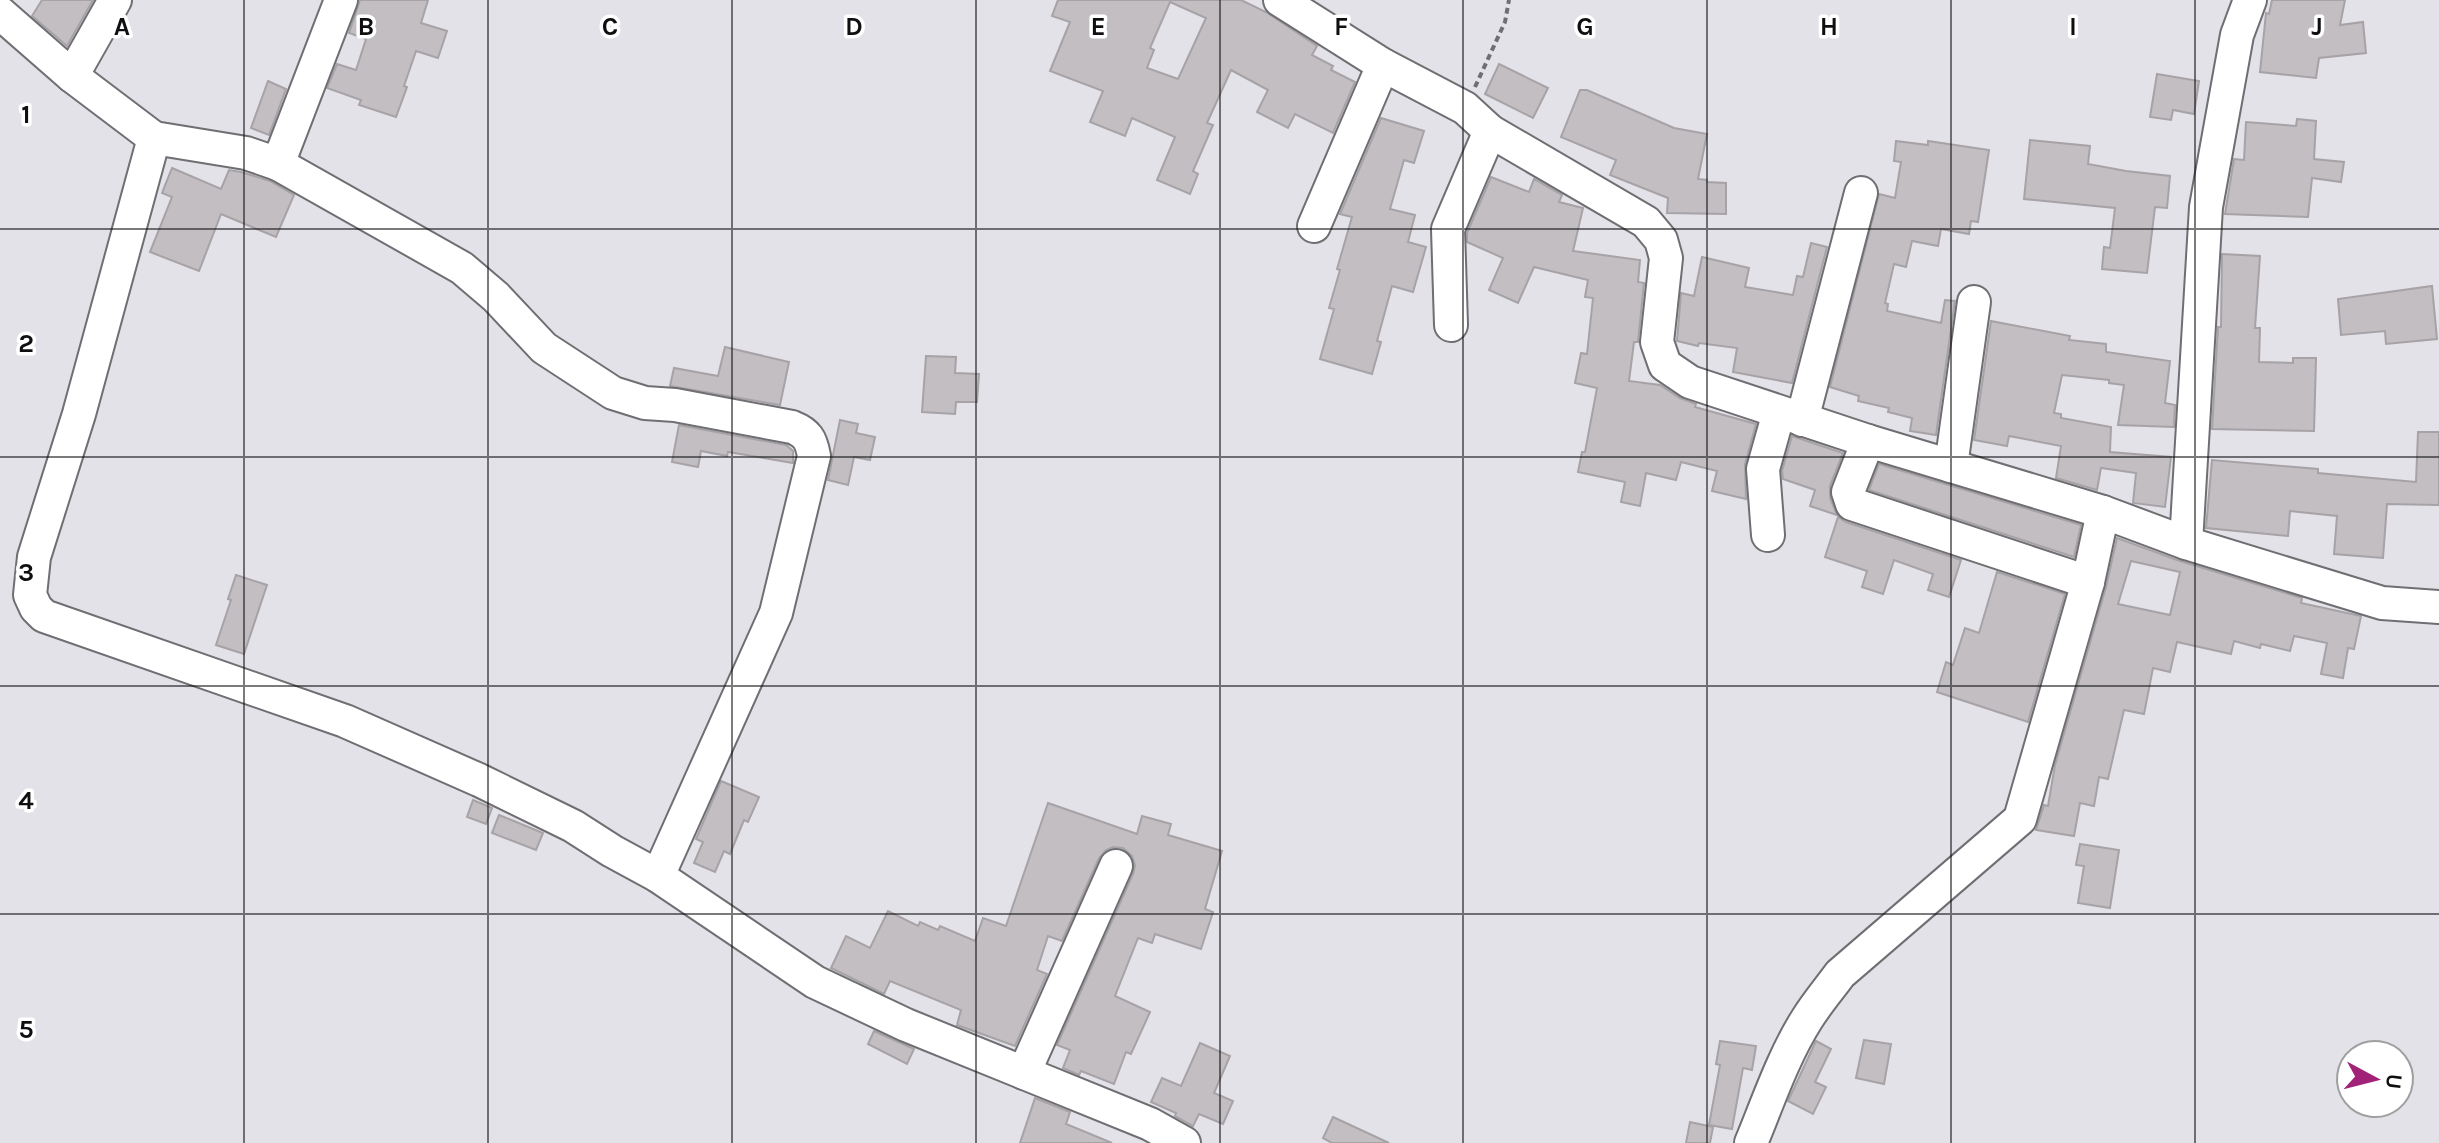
<svg xmlns="http://www.w3.org/2000/svg" width="2439" height="1143" viewBox="0 0 2439 1143" font-family="Karla,sans-serif">
	<style>
		.building { fill: #c2bec2; stroke: #a7a2a6; stroke-width: 2; fill-rule: evenodd }
		.lines { fill: none; stroke-linecap: round; stroke-linejoin: round }
		.minor-casing { stroke: #6e6e73; stroke-width: 36 }
		.path { stroke: #6f6f73; stroke-width: 4; stroke-dasharray: 6 4; stroke-linecap: butt }
		.minor { stroke: #fff; stroke-width: 32 }
		.grid { fill: none; stroke: #0f0f11; stroke-width: 2; stroke-opacity: 0.55 }
		.grid-label { font-size: 26px; text-anchor: middle; font-weight: bold; fill: #0f0f11; stroke: #fff; stroke-width: 7; stroke-linejoin: round; paint-order: stroke }
	</style>
	<rect width="100%" height="100%" fill="#e2e2e8"/>
	<g class="building">
		<polygon points="42,0 93,0 67,46 32,16"/>
		<polygon points="360,0 428,0 421,23 447,31 438,58 416,51 404,86 407,87 396,117 359,105 361,100 327,88 337,64 356,70 366,39 349,33"/>
		<path d="M 1058,0 L 1241,0 L 1266,12 L 1317,46 L 1312,55 L 1333,66 L 1331,70 L 1355,82 L 1333,133 L 1295,114 L 1288,128 L 1257,112 L 1268,90 L 1231,70 L 1207,123 L 1213,125 L 1193,171 L 1198,174 L 1190,194 L 1157,180 L 1175,137 L 1132,118 L 1125,136 L 1090,122 L 1103,91 L 1050,71 L 1070,22 L 1052,16 ZM 1170,2 L 1206,18 L 1178,79 L 1147,68 L 1154,50 L 1150,48 Z"/>
		<polygon points="2272,0 2345,0 2340,25 2363,22 2366,53 2319,58 2316,78 2260,72 2266,13 2269,14"/>
		<polygon points="1499,64 1548,88 1533,118 1485,94"/>
		<polygon points="2157,74 2199,81 2194,114 2173,110 2171,120 2150,117"/>
		<polygon points="268,81 286,89 269,135 251,128"/>
		<polygon points="1580,90 1587,90 1674,128 1707,134 1698,179 1707,180 1707,182 1726,183 1726,214 1667,213 1668,198 1610,175 1616,160 1561,137"/>
		<polygon points="1381,118 1424,131 1414,163 1404,160 1390,209 1415,215 1408,242 1426,247 1413,292 1392,286 1377,341 1381,342 1372,374 1320,359 1334,309 1329,308 1340,270 1337,269 1352,217 1340,214"/>
		<polygon points="2297,119 2316,121 2314,159 2344,162 2341,182 2312,178 2308,217 2225,214 2234,159 2244,160 2246,122 2296,126"/>
		<polygon points="2030,140 2090,146 2088,164 2126,171 2170,176 2167,208 2155,207 2147,273 2102,269 2104,247 2110,248 2115,208 2024,199"/>
		<polygon points="1896,141 1928,145 1928,141 1989,150 1978,222 1971,221 1969,234 1941,229 1938,246 1912,241 1906,267 1894,264 1885,303 1888,304 1887,311 1941,323 1945,300 1955,301 1936,435 1910,431 1912,418 1888,412 1889,408 1858,401 1859,396 1830,387 1879,194 1895,198 1901,162 1894,161"/>
		<polygon points="172,168 221,189 229,170 241,172 270,181 294,195 276,237 221,214 199,271 150,252 172,197 162,193"/>
		<polygon points="1491,177 1529,192 1534,179 1562,195 1559,202 1583,208 1573,251 1640,260 1638,282 1644,283 1638,342 1634,342 1629,381 1660,385 1680,398 1696,404 1695,407 1756,424 1745,464 1746,499 1712,491 1717,471 1681,462 1676,480 1646,473 1640,506 1621,502 1625,482 1578,472 1582,452 1585,452 1597,388 1575,383 1581,353 1587,354 1593,298 1585,297 1588,280 1534,267 1518,303 1489,290 1503,258 1467,242 1467,233"/>
		<polygon points="1811,243 1827,247 1792,383 1733,372 1737,348 1699,343 1698,346 1677,341 1681,293 1694,296 1702,257 1749,268 1745,287 1793,295 1797,276 1803,277"/>
		<polygon points="2222,254 2260,256 2255,328 2260,328 2259,362 2293,363 2293,358 2316,358 2314,431 2212,429 2218,327 2221,327"/>
		<polygon points="2432,286 2437,339 2386,344 2385,331 2341,335 2338,299"/>
		<polygon points="1991,321 2070,336 2069,340 2106,344 2106,352 2170,361 2165,403 2175,405 2174,427 2118,425 2124,385 2109,383 2109,380 2062,375 2054,413 2061,414 2061,418 2111,427 2110,452 2171,457 2165,507 2133,503 2136,473 2101,468 2097,490 2056,478 2061,446 2009,436 2007,446 1974,440"/>
		<polygon points="725,347 789,362 780,405 670,386 674,368 718,376"/>
		<polygon points="926,356 956,357 955,373 979,374 977,402 956,402 955,414 922,412"/>
		<polygon points="840,420 858,424 856,433 875,437 870,460 854,457 848,485 828,480"/>
		<polygon points="679,425 786,445 793,451 793,463 728,452 727,456 701,451 698,467 672,462"/>
		<polygon points="2418,432 2439,432 2439,505 2387,504 2383,558 2334,554 2337,516 2290,511 2288,536 2206,528 2212,460 2318,469 2318,473 2416,482"/>
		<polygon points="1792,436 1843,453 1830,486 1830,498 1837,515 1810,506 1815,490 1783,479 1782,471"/>
		<polygon points="1879,464 2081,525 2074,557 1869,490"/>
		<polygon points="1838,517 1846,522 1961,560 1949,597 1928,590 1933,574 1894,560 1883,594 1862,587 1867,571 1825,557"/>
		<path d="M 2117,538 L 2180,561 L 2302,598 L 2301,603 L 2361,616 L 2354,649 L 2348,648 L 2343,678 L 2321,674 L 2327,643 L 2294,636 L 2290,651 L 2261,644 L 2260,648 L 2234,641 L 2231,654 L 2177,642 L 2170,672 L 2153,668 L 2144,714 L 2124,710 L 2108,779 L 2099,777 L 2094,806 L 2080,803 L 2074,836 L 2036,830 L 2044,805 L 2048,806 L 2055,765 L 2106,587 ZM 2131,561 L 2180,572 L 2170,615 L 2118,604 Z"/>
		<polygon points="1997,572 2065,594 2028,722 1937,692 1946,662 1953,665 1965,628 1979,633"/>
		<polygon points="236,575 267,585 244,654 216,645 231,600 228,599"/>
		<polygon points="721,781 759,797 748,822 744,820 730,854 724,851 715,872 694,863 703,842 696,839"/>
		<polygon points="473,800 492,808 486,824 467,817"/>
		<polygon points="1048,803 1137,834 1142,816 1171,824 1168,835 1222,851 1205,909 1213,912 1201,949 1155,934 1152,943 1138,938 1115,996 1150,1012 1131,1054 1126,1052 1114,1084 1081,1071 1079,1075 1063,1068 1070,1050 1057,1045 1133,874 1135,865 1132,856 1123,848 1113,847 1106,850 1099,858 1062,941 1048,936 1037,970 1047,974 1015,1046 957,1025 961,1010 890,981 884,994 831,968 846,936 870,948 888,911 918,926 920,922 938,930 940,926 975,941 983,918 1006,926"/>
		<polygon points="499,815 543,833 536,850 492,833"/>
		<polygon points="2080,844 2119,850 2110,908 2078,903 2084,866 2076,865"/>
		<polygon points="874,1031 914,1049 907,1064 868,1044"/>
		<polygon points="1864,1040 1891,1044 1884,1084 1856,1078"/>
		<polygon points="1720,1041 1756,1046 1752,1070 1743,1068 1732,1129 1709,1125 1720,1065 1716,1064"/>
		<polygon points="1816,1041 1831,1049 1815,1082 1826,1087 1813,1114 1788,1101"/>
		<polygon points="1200,1043 1230,1056 1214,1093 1233,1101 1223,1124 1199,1114 1193,1126 1175,1116 1176,1113 1151,1102 1162,1078 1181,1086"/>
		<polygon points="1035,1098 1070,1112 1066,1124 1112,1143 1020,1143"/>
		<polygon points="1333,1117 1389,1143 1332,1143 1323,1138"/>
		<polygon points="1690,1122 1713,1127 1710,1143 1686,1143"/>
	</g>
	<g class="lines">
		<defs>
			<g id="minor">
				<polyline points="1280,0 1383,65 1465,108 1490,131 1646,222 1661,240 1666,258 1657,342 1665,365 1690,382 1868,441 2103,512 2186,543 2382,603 2439,607"/>
				<polyline points="0,13 72,76 154,138 79,414 34,557 30,595 36,608 44,616 345,721 479,780 573,826 612,851 658,876 815,982 906,1025 1150,1124 1184,1143"/>
				<polyline points="72,76 115,0"/>
				<polyline points="154,138 246,153 278,164 341,0"/>
				<path d="M 278,164 L 462,268 L 496,297 L 544,348 L 613,393 L 645,403 L 675,405 L 792,427 C 807,433 811,439 814,456 L 776,613 L 658,876"/>
				<polyline points="1314,226 1383,65"/>
				<polyline points="1451,325 1448,229 1490,131"/>
				<polyline points="1802,420 1861,193"/>
				<polyline points="1868,441 1848,492 1852,504 2088,582"/>
				<polyline points="1951,466 1974,302"/>
				<polyline points="1768,535 1763,469 1779,412"/>
				<polyline points="2186,543 2206,207 2237,35 2250,0"/>
				<polyline points="1024,1073 1116,866"/>
				<path d="M 1751,1143 C 1768,1102 1783,1057 1807,1019 C 1817,1003 1829,989 1840,974 L 2020,819 L 2088,582 L 2103,512"/>
			</g>
		</defs>
		<use href="#minor" class="minor-casing"/>
		<polyline class="path" points="1475,87 1505,22 1509,0"/>
		<use href="#minor" class="minor"/>
	</g>
	<path class="grid" d="M 244,0 L 244,1143M 488,0 L 488,1143M 732,0 L 732,1143M 976,0 L 976,1143M 1220,0 L 1220,1143M 1463,0 L 1463,1143M 1707,0 L 1707,1143M 1951,0 L 1951,1143M 2195,0 L 2195,1143M 0,229 L 2439,229M 0,457 L 2439,457M 0,686 L 2439,686M 0,914 L 2439,914"/>
	<g class="grid-label">
		<text x="122" y="35">A</text>
		<text x="366" y="35">B</text>
		<text x="610" y="35">C</text>
		<text x="854" y="35">D</text>
		<text x="1098" y="35">E</text>
		<text x="1341" y="35">F</text>
		<text x="1585" y="35">G</text>
		<text x="1829" y="35">H</text>
		<text x="2073" y="35">I</text>
		<text x="2317" y="35">J</text>
		<text x="26" y="123">1</text>
		<text x="26" y="352">2</text>
		<text x="26" y="581">3</text>
		<text x="26" y="809">4</text>
		<text x="26" y="1038">5</text>
	</g>
	<g transform="translate(2375 1079) rotate(97)"><circle r="38" fill="#ffffff" stroke="#9f9fa0" stroke-width="2"/>
	<path d="M0-6L14 30L0 20L-14 30Z" fill="#a02377"/>
	<text y="-12" font-size="22" font-weight="bold" text-anchor="middle" fill="#0f0f11">U</text>
	</g>
</svg>
